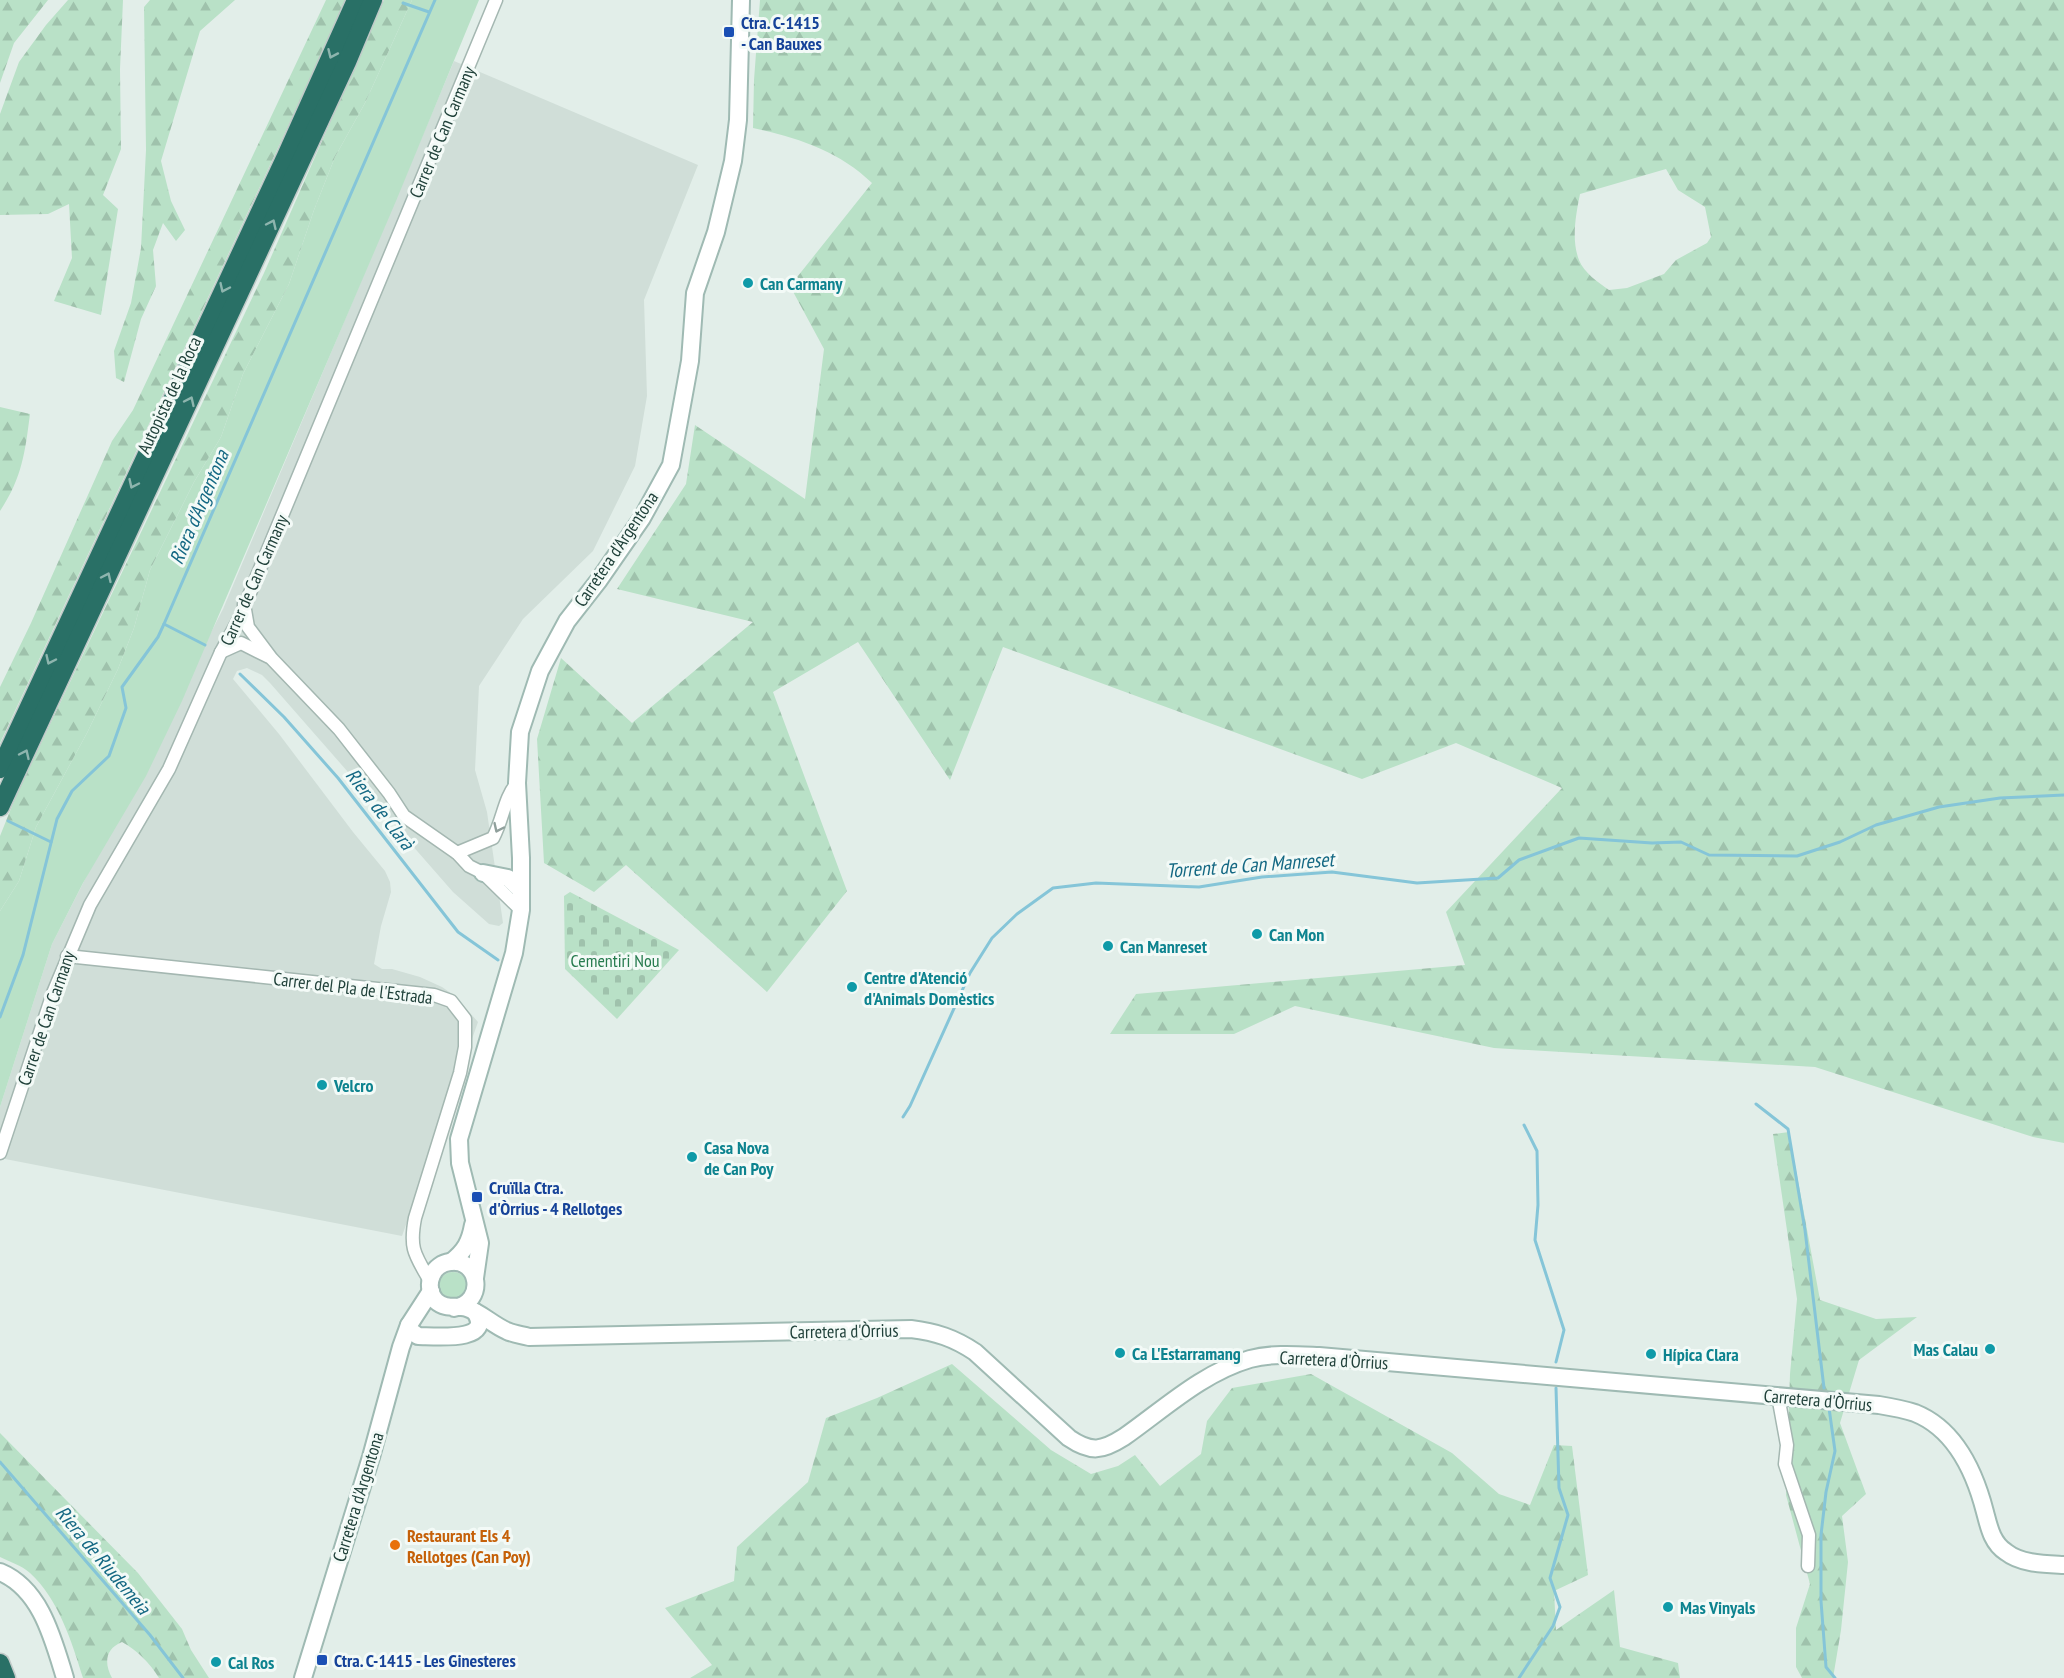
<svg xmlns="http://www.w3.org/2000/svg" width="2064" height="1678" viewBox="0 0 2064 1678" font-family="'PT Sans Narrow',sans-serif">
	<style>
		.built { fill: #d0ded8 }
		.grass { fill: #b9e1c7 }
		.forest { fill: url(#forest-firs); fill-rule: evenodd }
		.cemetery { fill: url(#cemetery-stones) }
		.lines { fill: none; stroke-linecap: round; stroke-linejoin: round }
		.stream { stroke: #85c5d8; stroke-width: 3 }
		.street-casing { stroke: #a4b7b1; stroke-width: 15 }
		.secondary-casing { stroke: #9fbab3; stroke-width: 20 }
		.highway-casing { stroke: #c1cac8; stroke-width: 21 }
		.street { stroke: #fff; stroke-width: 12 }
		.secondary { stroke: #fff; stroke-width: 16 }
		.highway { stroke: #297066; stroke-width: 18 }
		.oneway { stroke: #8eb5ae }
		.oneway2 { stroke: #90a09c }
		.transit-dot { fill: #1a4fb4; stroke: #f3faf7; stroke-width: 2 }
		.culture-dot { fill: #0f9aa8; stroke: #f3faf7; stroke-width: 2 }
		.food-dot { fill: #e8710a; stroke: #f3faf7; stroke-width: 2 }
		.labels { text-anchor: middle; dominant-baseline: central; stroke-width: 6; stroke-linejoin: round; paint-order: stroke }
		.transit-label { font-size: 18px; font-weight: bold; fill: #164399; stroke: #f3faf7; text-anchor: start }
		.street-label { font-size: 18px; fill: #20413a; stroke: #f3faf7 }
		.culture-label { font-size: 18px; font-weight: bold; fill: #0d838f; stroke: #f3faf7; text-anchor: start }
		.park-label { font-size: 18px; fill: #267b4e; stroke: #f3faf7 }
		.food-label { font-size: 18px; font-weight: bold; fill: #c56008; stroke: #f3faf7; text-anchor: start }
		.water-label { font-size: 20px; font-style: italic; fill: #146883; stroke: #f3faf7 }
	</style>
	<defs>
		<pattern id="forest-firs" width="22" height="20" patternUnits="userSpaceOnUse" patternTransform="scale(1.5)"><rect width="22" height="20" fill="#b9e1c7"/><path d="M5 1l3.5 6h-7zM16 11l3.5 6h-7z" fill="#9fc2ac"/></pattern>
		<pattern id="cemetery-stones" width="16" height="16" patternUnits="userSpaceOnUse" patternTransform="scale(1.5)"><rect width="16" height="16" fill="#b9e1c7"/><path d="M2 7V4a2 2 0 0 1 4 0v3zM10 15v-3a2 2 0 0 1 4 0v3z" fill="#9fc2ac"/></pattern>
	</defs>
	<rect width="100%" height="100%" fill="#e2eee9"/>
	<polygon class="built" points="454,61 698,165 644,300 647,396 635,466 593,551 523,619 479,686 475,770 487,812 503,923 499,926 489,924 453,892 270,683 262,675 247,668 237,671 233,679 279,734 353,832 385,871 390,882 391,892 381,926 374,964 382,969 392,969 420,977 442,987 455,996 478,1022 402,1236 0,1158 0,1107 52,944 223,609"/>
	<g class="grass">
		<polygon points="412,0 479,0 396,201 182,701 146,776 83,883 52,944 0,1107 0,911 19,881 36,827 87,733 118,669 134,628 150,570 194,482 221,437 243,374 289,284 314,210 335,157 365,103"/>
		<circle cx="453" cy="1286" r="14"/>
	</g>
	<g class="forest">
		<polygon points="0,0 48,0 14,43 0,83"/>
		<polygon points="68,0 123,0 120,69 121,149 103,195 118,209 101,315 54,301 72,258 69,204 48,214 0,215 0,114 19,62 46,25"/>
		<polygon points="150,0 235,0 200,31 161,161 171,201 185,230 176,241 163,223 153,250 156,286 141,319 124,382 116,378 114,351 131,303 141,248 146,150 144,7"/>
		<polygon points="326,0 347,0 0,743 0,687 31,623 112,441 133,410"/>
		<polygon points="384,0 412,0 365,103 335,157 314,210 289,284 243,374 221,437 194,482 150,570 134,628 118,669 87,733 36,827 19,881 0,911 0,836 16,796 264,273"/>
		<path d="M 760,0 L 2064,0 L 2064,1143 L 2033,1137 L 1815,1067 L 1494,1048 L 1295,1006 L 1234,1034 L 1110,1034 L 1136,994 L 1465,965 L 1446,912 L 1562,788 L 1456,743 L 1362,779 L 1003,647 L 950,780 L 858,642 L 773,692 L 847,891 L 767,992 L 626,865 L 594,892 L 544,863 L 537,739 L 561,658 L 632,723 L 753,622 L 617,589 L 686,484 L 695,425 L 805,499 L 824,349 L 790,286 L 872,183 C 839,151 796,137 753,128 L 754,80 ZM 1666,169 L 1678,190 L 1705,207 L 1711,237 L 1707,243 L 1676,260 L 1664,274 L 1627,288 L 1609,290 C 1598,282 1584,273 1579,260 C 1571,240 1576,214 1580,194 Z"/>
		<path d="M 0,407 L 30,414 C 25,453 22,478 0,511 Z"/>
		<polygon points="1789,1132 1820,1300 1876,1319 1917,1317 1859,1360 1840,1423 1866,1494 1842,1516 1848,1562 1841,1630 1833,1678 1802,1678 1796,1667 1796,1628 1810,1584 1786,1495 1790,1374 1797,1299 1773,1134"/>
		<polygon points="952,1364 1051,1450 1091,1474 1118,1466 1135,1455 1160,1486 1201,1454 1207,1421 1232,1388 1311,1374 1452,1453 1499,1494 1530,1505 1554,1445 1572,1446 1588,1575 1554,1591 1556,1630 1614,1590 1620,1647 1678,1663 1680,1678 690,1678 712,1665 665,1608 734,1581 737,1547 808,1482 826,1418 877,1398"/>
		<path d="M 0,1433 L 138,1573 L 182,1629 L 191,1650 L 209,1678 L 159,1678 C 150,1663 137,1650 122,1642 C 105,1649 104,1663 112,1678 L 83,1678 C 72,1642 58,1598 30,1573 C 21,1565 10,1562 0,1557 Z"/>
	</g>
	<polygon class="cemetery" points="570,892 679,950 617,1019 565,969 564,896"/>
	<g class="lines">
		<g class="stream">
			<polyline points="403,3 429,12"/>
			<polyline points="164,624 205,645"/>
			<polyline points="240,674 284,717 338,778 458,932 498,960"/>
			<polyline points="8,821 51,842"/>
			<polyline points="0,1017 23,955 57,819 72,791 109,756 126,708 122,687 158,637 164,624 435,0"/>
			<polyline points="1756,1104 1788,1129 1805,1230 1824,1388"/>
			<polyline points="903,1117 910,1106 970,973 992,938 1017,914 1053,888 1096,883 1199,887 1262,877 1332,872 1417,883 1498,878 1519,860 1579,838 1652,843 1681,842 1709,855 1797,856 1840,842 1876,825 1939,807 2000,798 2064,795"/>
			<polyline points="1524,1125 1537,1151 1538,1205 1535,1240 1564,1330 1556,1362"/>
			<polyline points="1829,1408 1835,1451 1826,1492 1821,1535 1821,1601 1826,1667 1835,1678"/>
			<polyline points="0,1462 150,1635 183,1678"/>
			<polyline points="1519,1678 1553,1626 1560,1607 1550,1578 1568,1515 1559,1488 1556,1388"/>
		</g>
		<defs>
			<g id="street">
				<polyline points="244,604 248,627 272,659 339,729 389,793 404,816 457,853 469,866 483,873 521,910"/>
				<polyline points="221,652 241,643 269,657"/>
				<path d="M 457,853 L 493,838 C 503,820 504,798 517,783"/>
				<path d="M 67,956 L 434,995 L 451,1001 L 465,1019 L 465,1047 L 460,1073 L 415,1218 C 409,1249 415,1255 430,1281"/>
				<polyline points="0,1153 53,993 90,905 169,769 221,652 240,617 496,0"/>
				<polyline points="1778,1396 1787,1445 1785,1464 1809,1535 1808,1566"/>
			</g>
			<g id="secondary">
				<polyline points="483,873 508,878 521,890"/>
				<path d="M 451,1262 C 465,1251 470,1242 473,1225"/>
				<polyline points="475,1278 480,1243 460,1163 459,1139 514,953 521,910 521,858 517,783 520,732 540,671 567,621 599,580 642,518 671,465 690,361 695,293 716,232 733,161 738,120 741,0"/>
				<path d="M 454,1308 C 487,1302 479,1258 450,1262 C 442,1263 435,1268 432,1275 C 428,1284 430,1294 436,1301 C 446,1310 456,1305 467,1308 C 481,1313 493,1325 507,1331 C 513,1334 522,1335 529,1337 L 911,1329 C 936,1332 954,1338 975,1352 L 1069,1438 C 1091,1453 1102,1451 1124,1437 C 1164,1409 1202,1373 1250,1359 C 1272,1353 1297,1355 1319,1356 L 1879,1405 C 1891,1407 1903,1409 1915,1413 C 1955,1429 1975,1473 1985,1512 C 1989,1527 1992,1543 2006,1552 C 2021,1564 2045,1564 2064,1565"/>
				<path d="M 409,1325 L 411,1331 L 418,1336 C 433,1336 495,1343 475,1312"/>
				<path d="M 0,1572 C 41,1589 53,1639 65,1678"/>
				<polyline points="303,1678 371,1457 401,1347 409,1325 431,1291"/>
			</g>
			<g id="highway">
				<polyline points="0,769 286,156 356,0"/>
				<polyline points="0,807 347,62 373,0"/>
				<polyline points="0,1663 6,1678"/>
			</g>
		</defs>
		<use href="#street" class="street-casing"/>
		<use href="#secondary" class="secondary-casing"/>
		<use href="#highway" class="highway-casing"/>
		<use href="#street" class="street"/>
		<use href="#secondary" class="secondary"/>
		<use href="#highway" class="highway"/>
	</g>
	<defs><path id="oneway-chevron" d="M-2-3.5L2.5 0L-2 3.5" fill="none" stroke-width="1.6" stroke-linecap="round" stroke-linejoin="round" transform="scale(1.5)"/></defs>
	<g class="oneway">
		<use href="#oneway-chevron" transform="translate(332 54) rotate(114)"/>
		<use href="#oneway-chevron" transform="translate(272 224) rotate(-65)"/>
		<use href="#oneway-chevron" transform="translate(224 288) rotate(115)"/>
		<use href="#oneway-chevron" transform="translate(190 401) rotate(-65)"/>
		<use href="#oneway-chevron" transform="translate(133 484) rotate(115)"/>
		<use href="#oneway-chevron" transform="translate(107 577) rotate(-65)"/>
		<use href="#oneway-chevron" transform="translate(50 660) rotate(115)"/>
		<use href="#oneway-chevron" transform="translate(25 754) rotate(-65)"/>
	</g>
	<use class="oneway2" href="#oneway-chevron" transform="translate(498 828) rotate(115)"/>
	<g class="transit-dot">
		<rect x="723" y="26" width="12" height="12" rx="3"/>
		<rect x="471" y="1191" width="12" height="12" rx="3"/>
		<rect x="316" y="1654" width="12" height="12" rx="3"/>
	</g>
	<g class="culture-dot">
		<circle cx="748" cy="283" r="6"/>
		<circle cx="1257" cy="934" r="6"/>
		<circle cx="1108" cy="946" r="6"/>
		<circle cx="852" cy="987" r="6"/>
		<circle cx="322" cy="1085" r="6"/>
		<circle cx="692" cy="1157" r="6"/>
		<circle cx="1990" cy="1349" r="6"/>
		<circle cx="1120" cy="1353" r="6"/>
		<circle cx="1651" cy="1354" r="6"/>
		<circle cx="1668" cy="1607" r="6"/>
		<circle cx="216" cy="1662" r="6"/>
	</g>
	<circle class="food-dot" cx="395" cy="1545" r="6"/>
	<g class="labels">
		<g class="transit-label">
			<text x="741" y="22">Ctra. C-1415<tspan x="741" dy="21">- Can Bauxes</tspan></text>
			<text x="489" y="1187">Cruïlla Ctra.<tspan x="489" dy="21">d'Òrrius - 4 Rellotges</tspan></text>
			<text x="334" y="1660">Ctra. C-1415 - Les Ginesteres</text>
		</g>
		<g class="street-label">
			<text transform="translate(442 132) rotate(-67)">Carrer de Can Carmany</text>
			<text transform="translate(169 395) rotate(-65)">Autopista de la Roca</text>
			<text transform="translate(616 549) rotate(-56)">Carretera d'Argentona</text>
			<text transform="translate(254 580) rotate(-66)">Carrer de Can Carmany</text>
			<text transform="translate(353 988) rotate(7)">Carrer del Pla de l'Estrada</text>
			<text transform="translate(46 1018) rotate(-71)">Carrer de Can Carmany</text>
			<text transform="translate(844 1331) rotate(-1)">Carretera d'Òrrius</text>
			<text transform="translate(1334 1360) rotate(3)">Carretera d'Òrrius</text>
			<text transform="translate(1818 1400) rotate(5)">Carretera d'Òrrius</text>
			<text transform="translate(358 1497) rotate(-73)">Carretera d'Argentona</text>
		</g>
		<g class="culture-label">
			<text x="760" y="283">Can Carmany</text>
			<text x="1269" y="934">Can Mon</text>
			<text x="1120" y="946">Can Manreset</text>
			<text x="864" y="977">Centre d'Atenció<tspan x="864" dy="21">d'Animals Domèstics</tspan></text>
			<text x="334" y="1085">Velcro</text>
			<text x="704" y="1147">Casa Nova<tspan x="704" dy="21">de Can Poy</tspan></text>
			<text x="1978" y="1349" text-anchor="end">Mas Calau</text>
			<text x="1132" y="1353">Ca L'Estarramang</text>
			<text x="1663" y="1354">Hípica Clara</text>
			<text x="1680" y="1607">Mas Vinyals</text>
			<text x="228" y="1662">Cal Ros</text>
		</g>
		<g class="park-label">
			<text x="615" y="960">Cementiri Nou</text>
		</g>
		<g class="food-label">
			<text x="407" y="1535">Restaurant Els 4<tspan x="407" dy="21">Rellotges (Can Poy)</tspan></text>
		</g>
		<g class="water-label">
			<text transform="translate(199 507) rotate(-67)">Riera d'Argentona</text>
			<text transform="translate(380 809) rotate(52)">Riera de Clarà</text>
			<text transform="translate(1250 865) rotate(-4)">Torrent de Can Manreset</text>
			<text transform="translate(103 1560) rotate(50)">Riera de Riudemeia</text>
		</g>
	</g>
</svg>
